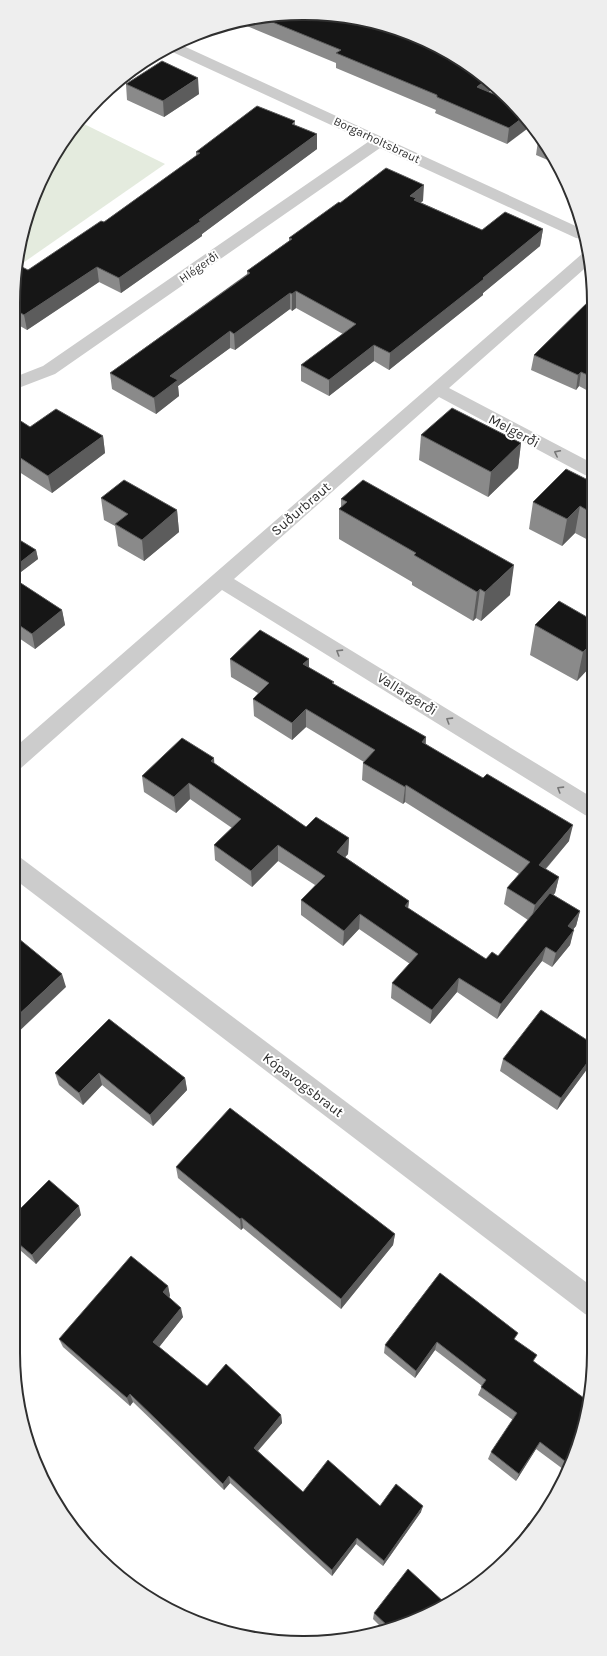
<svg xmlns="http://www.w3.org/2000/svg" width="607" height="1656" viewBox="0 0 607 1656" font-family="Karla,sans-serif">
	<style>
		.green { fill: #e4ebde }
		.lines { fill: none; stroke-linecap: round; stroke-linejoin: round }
		.minor { fill: #ccc; fill-rule: evenodd }
		.wall { fill: #8a8a8a }
		.shaded-wall { fill: #5c5c5c }
		.building { fill: #161616; stroke: #5c5c5c }
		.oneway { stroke: #767676 }
		.labels { text-anchor: middle; dominant-baseline: central; stroke-width: 4; stroke-linejoin: round; paint-order: stroke }
		.far-street-label { font-size: 12px; fill: #2f2f2f; stroke: #fff }
		.street-label { font-size: 14px; fill: #2f2f2f; stroke: #fff }
		.rim { fill: none; stroke: #2f2f2f; stroke-width: 2 }
	</style>
	<rect width="100%" height="100%" fill="#fff"/>
	<polygon class="green" points="78,121 165,164 20,265 18,264 23,228 43,175 73,126"/>
	<g class="lines">
		<g class="minor">
			<polygon points="177,43 580,228 584,239 576,238 380,148 55,374 21,387 13,385 13,373 20,375 43,366 368,142 166,49"/>
			<polygon points="587,252 591,263 449,388 592,463 592,477 585,475 439,397 234,579 593,798 593,818 585,815 222,590 21,768 13,770 13,749 583,253"/>
			<polygon points="13,856 21,858 594,1288 594,1318 585,1314 13,878"/>
		</g>
	</g>
	<g class="wall">
		<polygon points="266,15 489,92 522,112 507,144 435,113 436,110 336,68 336,63 237,22"/>
		<polygon points="126,84 199,94 164,117 127,100"/>
		<polygon points="295,121 295,125 317,149 202,234 202,236 121,293 99,282 27,330 13,322 13,304 28,270 104,222 196,156 196,152"/>
		<polygon points="540,140 557,164 536,155 538,141"/>
		<polygon points="423,201 420,202 482,230 543,229 540,246 483,293 483,295 389,370 374,361 329,396 301,381 301,365 343,334 296,308 292,311 290,309 235,350 230,348 178,386 179,396 156,414 112,389 110,373 247,274 247,271 289,241 289,238 340,203"/>
		<polygon points="592,298 592,393 579,386 576,390 531,370 534,355"/>
		<polygon points="13,416 30,427 103,436 105,453 52,493 13,468"/>
		<polygon points="421,435 521,443 518,468 488,497 419,460"/>
		<polygon points="592,482 592,542 575,533 562,546 529,529 533,502"/>
		<polygon points="101,498 177,510 179,532 144,561 118,546 115,526 104,520"/>
		<polygon points="341,499 510,595 481,621 476,618 473,621 412,585 412,582 339,539 339,509 341,508"/>
		<polygon points="13,536 36,550 38,559 13,578 62,610 65,625 35,649 13,634"/>
		<polygon points="592,620 592,670 589,668 577,681 530,655 535,625"/>
		<polygon points="230,659 309,659 309,668 333,684 426,737 426,744 569,841 546,869 559,877 555,893 553,895 580,911 576,926 573,929 570,945 552,967 542,961 497,1019 457,992 430,1024 391,998 392,983 410,964 359,929 343,946 301,915 301,900 315,885 278,861 252,887 215,860 214,845 232,828 190,799 176,813 144,792 142,776 214,758 214,763 306,827 349,838 348,854 345,857 409,901 408,908 486,959 498,956 528,920 504,904 507,888 519,874 405,802 403,804 362,780 363,763 364,762 306,727 292,740 254,716 253,699 258,693 231,677"/>
		<polygon points="109,1019 185,1078 187,1090 153,1126 102,1085 83,1105 59,1085 55,1073"/>
		<polygon points="593,1044 593,1061 557,1110 500,1071 503,1059"/>
		<polygon points="176,1167 395,1234 393,1245 341,1309 243,1228 241,1230 178,1178"/>
		<polygon points="13,1204 20,1209 81,1215 36,1264 13,1244"/>
		<polygon points="440,1273 515,1340 534,1361 584,1428 567,1472 536,1449 516,1481 488,1459 491,1452 513,1420 478,1395 482,1386 435,1350 415,1378 384,1353 385,1345"/>
		<polygon points="168,1286 170,1296 169,1297 183,1317 159,1347 207,1386 281,1415 282,1423 258,1451 303,1492 380,1506 421,1512 383,1566 356,1544 332,1576 230,1483 224,1490 133,1402 130,1406 63,1347 59,1339"/>
		<polygon points="374,1613 415,1621 384,1630 373,1619"/>
	</g>
	<g class="shaded-wall">
		<polygon points="122,78 122,80 109,88 112,85"/>
		<polygon points="198,78 199,94 164,117 163,101"/>
		<polygon points="486,80 494,88 476,102 477,87"/>
		<polygon points="525,116 531,126 507,144 509,128"/>
		<polygon points="317,134 317,149 202,234 202,236 121,293 119,278"/>
		<polygon points="424,185 423,201 416,206 410,196"/>
		<polygon points="543,229 540,246 483,293 483,295 389,370 390,353"/>
		<polygon points="97,267 99,282 27,330 24,315"/>
		<polygon points="296,291 296,308 292,311 292,294"/>
		<polygon points="290,293 290,309 235,350 234,334"/>
		<polygon points="230,331 230,348 178,386 179,396 156,414 154,398 170,376"/>
		<polygon points="374,345 374,361 329,396 329,380"/>
		<polygon points="581,372 579,386 576,390 578,375"/>
		<polygon points="103,436 105,453 52,493 48,476"/>
		<polygon points="521,443 518,468 488,497 491,472"/>
		<polygon points="580,506 575,533 562,546 567,519"/>
		<polygon points="177,510 179,532 144,561 142,540"/>
		<polygon points="36,550 38,559 13,578 13,568"/>
		<polygon points="514,565 510,595 481,621 485,592"/>
		<polygon points="480,589 476,618 473,621 477,592"/>
		<polygon points="62,610 65,625 35,649 32,634"/>
		<polygon points="592,643 592,654 589,668 577,681 583,652"/>
		<polygon points="309,659 309,676 303,664"/>
		<polygon points="306,709 306,727 292,740 292,723"/>
		<polygon points="426,737 424,755 422,742"/>
		<polygon points="214,758 215,775 211,761"/>
		<polygon points="189,783 190,799 176,813 174,797"/>
		<polygon points="406,785 405,802 403,804 405,787"/>
		<polygon points="573,825 569,841 535,881 539,865"/>
		<polygon points="349,838 348,854 336,867 337,852"/>
		<polygon points="278,845 278,861 252,887 251,871"/>
		<polygon points="559,877 555,893 531,921 535,905"/>
		<polygon points="409,901 407,917 405,906"/>
		<polygon points="580,911 576,926 564,941 568,926"/>
		<polygon points="360,914 359,929 343,946 344,931"/>
		<polygon points="574,930 570,945 552,967 556,953"/>
		<polygon points="546,947 542,961 497,1019 501,1004"/>
		<polygon points="62,974 66,987 13,1037 13,1020"/>
		<polygon points="459,978 457,992 430,1024 432,1010"/>
		<polygon points="593,1055 593,1061 557,1110 561,1098"/>
		<polygon points="99,1073 102,1085 83,1105 79,1093"/>
		<polygon points="185,1078 187,1090 153,1126 150,1115"/>
		<polygon points="79,1206 81,1215 36,1264 32,1255"/>
		<polygon points="242,1218 243,1228 241,1230 240,1219"/>
		<polygon points="395,1234 393,1245 341,1309 341,1299"/>
		<polygon points="168,1286 170,1296 165,1302 163,1292"/>
		<polygon points="181,1308 183,1317 156,1351 153,1342"/>
		<polygon points="437,1342 435,1350 415,1378 416,1371"/>
		<polygon points="130,1394 133,1402 130,1406 127,1398"/>
		<polygon points="281,1415 282,1423 254,1455 254,1448"/>
		<polygon points="540,1442 536,1449 516,1481 519,1474"/>
		<polygon points="229,1476 230,1483 224,1490 223,1484"/>
		<polygon points="423,1506 421,1512 383,1566 384,1561"/>
		<polygon points="357,1538 356,1544 332,1576 332,1570"/>
	</g>
	<g class="building">
		<polygon points="323,14 379,23 465,62 486,80 477,87 508,100 522,112 525,116 509,128 437,97 437,95 336,53 341,50 260,17 266,15"/>
		<polygon points="162,61 198,78 163,101 126,84"/>
		<polygon points="257,106 295,121 292,124 317,134 199,220 201,221 119,278 97,267 24,315 13,308 13,304 18,265 28,270 101,221 104,222 200,153 196,152"/>
		<polygon points="540,140 543,143 538,141"/>
		<polygon points="386,168 424,185 410,196 416,198 414,200 482,230 505,212 543,229 483,278 484,279 390,353 374,345 329,380 301,365 356,324 296,291 292,294 290,293 234,334 230,331 170,376 178,380 154,398 110,373 250,273 247,271 292,239 289,238 339,202 340,203"/>
		<polygon points="592,298 592,377 581,372 578,375 534,355"/>
		<polygon points="452,408 521,443 491,472 421,435"/>
		<polygon points="56,409 103,436 48,476 13,453 13,416 30,427"/>
		<polygon points="566,469 592,482 592,513 580,506 567,519 533,502"/>
		<polygon points="124,480 177,510 142,540 115,524 128,514 101,498"/>
		<polygon points="363,480 514,565 485,592 480,589 477,592 414,555 416,553 339,509 347,502 341,499"/>
		<polygon points="13,536 36,550 13,568"/>
		<polygon points="13,578 62,610 32,634 13,621"/>
		<polygon points="559,601 592,620 592,643 583,652 535,625"/>
		<polygon points="260,630 309,659 303,664 334,682 332,683 426,737 422,742 483,778 487,774 573,825 539,865 559,877 535,905 507,888 530,862 406,785 405,787 363,763 375,750 306,709 292,723 253,699 269,683 230,659"/>
		<polygon points="182,738 214,758 211,761 306,827 316,817 349,838 337,852 409,901 405,906 486,959 492,952 498,956 550,893 580,911 568,926 574,930 556,953 546,947 501,1004 459,978 432,1010 392,983 418,954 360,914 344,931 301,900 325,876 278,845 251,871 214,845 241,819 189,783 174,797 142,776"/>
		<polygon points="13,934 62,974 13,1020"/>
		<polygon points="541,1010 593,1044 593,1055 561,1098 503,1059"/>
		<polygon points="109,1019 185,1078 150,1115 99,1073 79,1093 55,1073"/>
		<polygon points="230,1108 395,1234 341,1299 242,1218 240,1219 176,1167"/>
		<polygon points="49,1180 79,1206 32,1255 13,1239 13,1204 20,1209"/>
		<polygon points="131,1256 168,1286 163,1292 181,1308 153,1342 207,1386 226,1364 281,1415 254,1448 303,1492 328,1460 380,1506 396,1484 423,1506 384,1561 357,1538 332,1570 229,1476 223,1484 130,1394 127,1398 59,1339"/>
		<polygon points="440,1273 518,1333 514,1339 537,1355 533,1361 588,1401 584,1428 570,1465 540,1442 519,1474 491,1452 517,1413 481,1387 486,1380 437,1342 416,1371 385,1345"/>
		<polygon points="529,1523 535,1528 534,1529 507,1554"/>
		<polygon points="408,1569 446,1604 415,1621 390,1628 374,1613"/>
	</g>
	<defs><path id="oneway-chevron" d="M-2-3.5L2.5 0L-2 3.5" fill="none" stroke-width="1.6" stroke-linecap="round" stroke-linejoin="round"/></defs>
	<g class="oneway">
		<use href="#oneway-chevron" transform="translate(557 453) rotate(-153)"/>
		<use href="#oneway-chevron" transform="translate(339 652) rotate(-148)"/>
		<use href="#oneway-chevron" transform="translate(449 720) rotate(-148)"/>
		<use href="#oneway-chevron" transform="translate(560 789) rotate(-148)"/>
	</g>
	<g class="labels">
		<g class="far-street-label">
			<text transform="translate(377 140) rotate(25)">Borgarholtsbraut</text>
			<text transform="translate(199 267) rotate(-35)">Hlégerði</text>
		</g>
		<g class="street-label">
			<text transform="translate(514 431) rotate(28)">Melgerði</text>
			<text transform="translate(301 509) rotate(-41)">Suðurbraut</text>
			<text transform="translate(407 694) rotate(32)">Vallargerði</text>
			<text transform="translate(303 1085) rotate(37)">Kópavogsbraut</text>
		</g>
	</g>
	<path d="M0 0H607V1656H0ZM303 20H304A283 283 0 0 1 587 303V1353A283 283 0 0 1 304 1636H303A283 283 0 0 1 20 1353V303A283 283 0 0 1 303 20Z" fill="#eee" fill-rule="evenodd"/>
	<path class="rim" d="M303 20H304A283 283 0 0 1 587 303V1353A283 283 0 0 1 304 1636H303A283 283 0 0 1 20 1353V303A283 283 0 0 1 303 20Z"/>
</svg>
